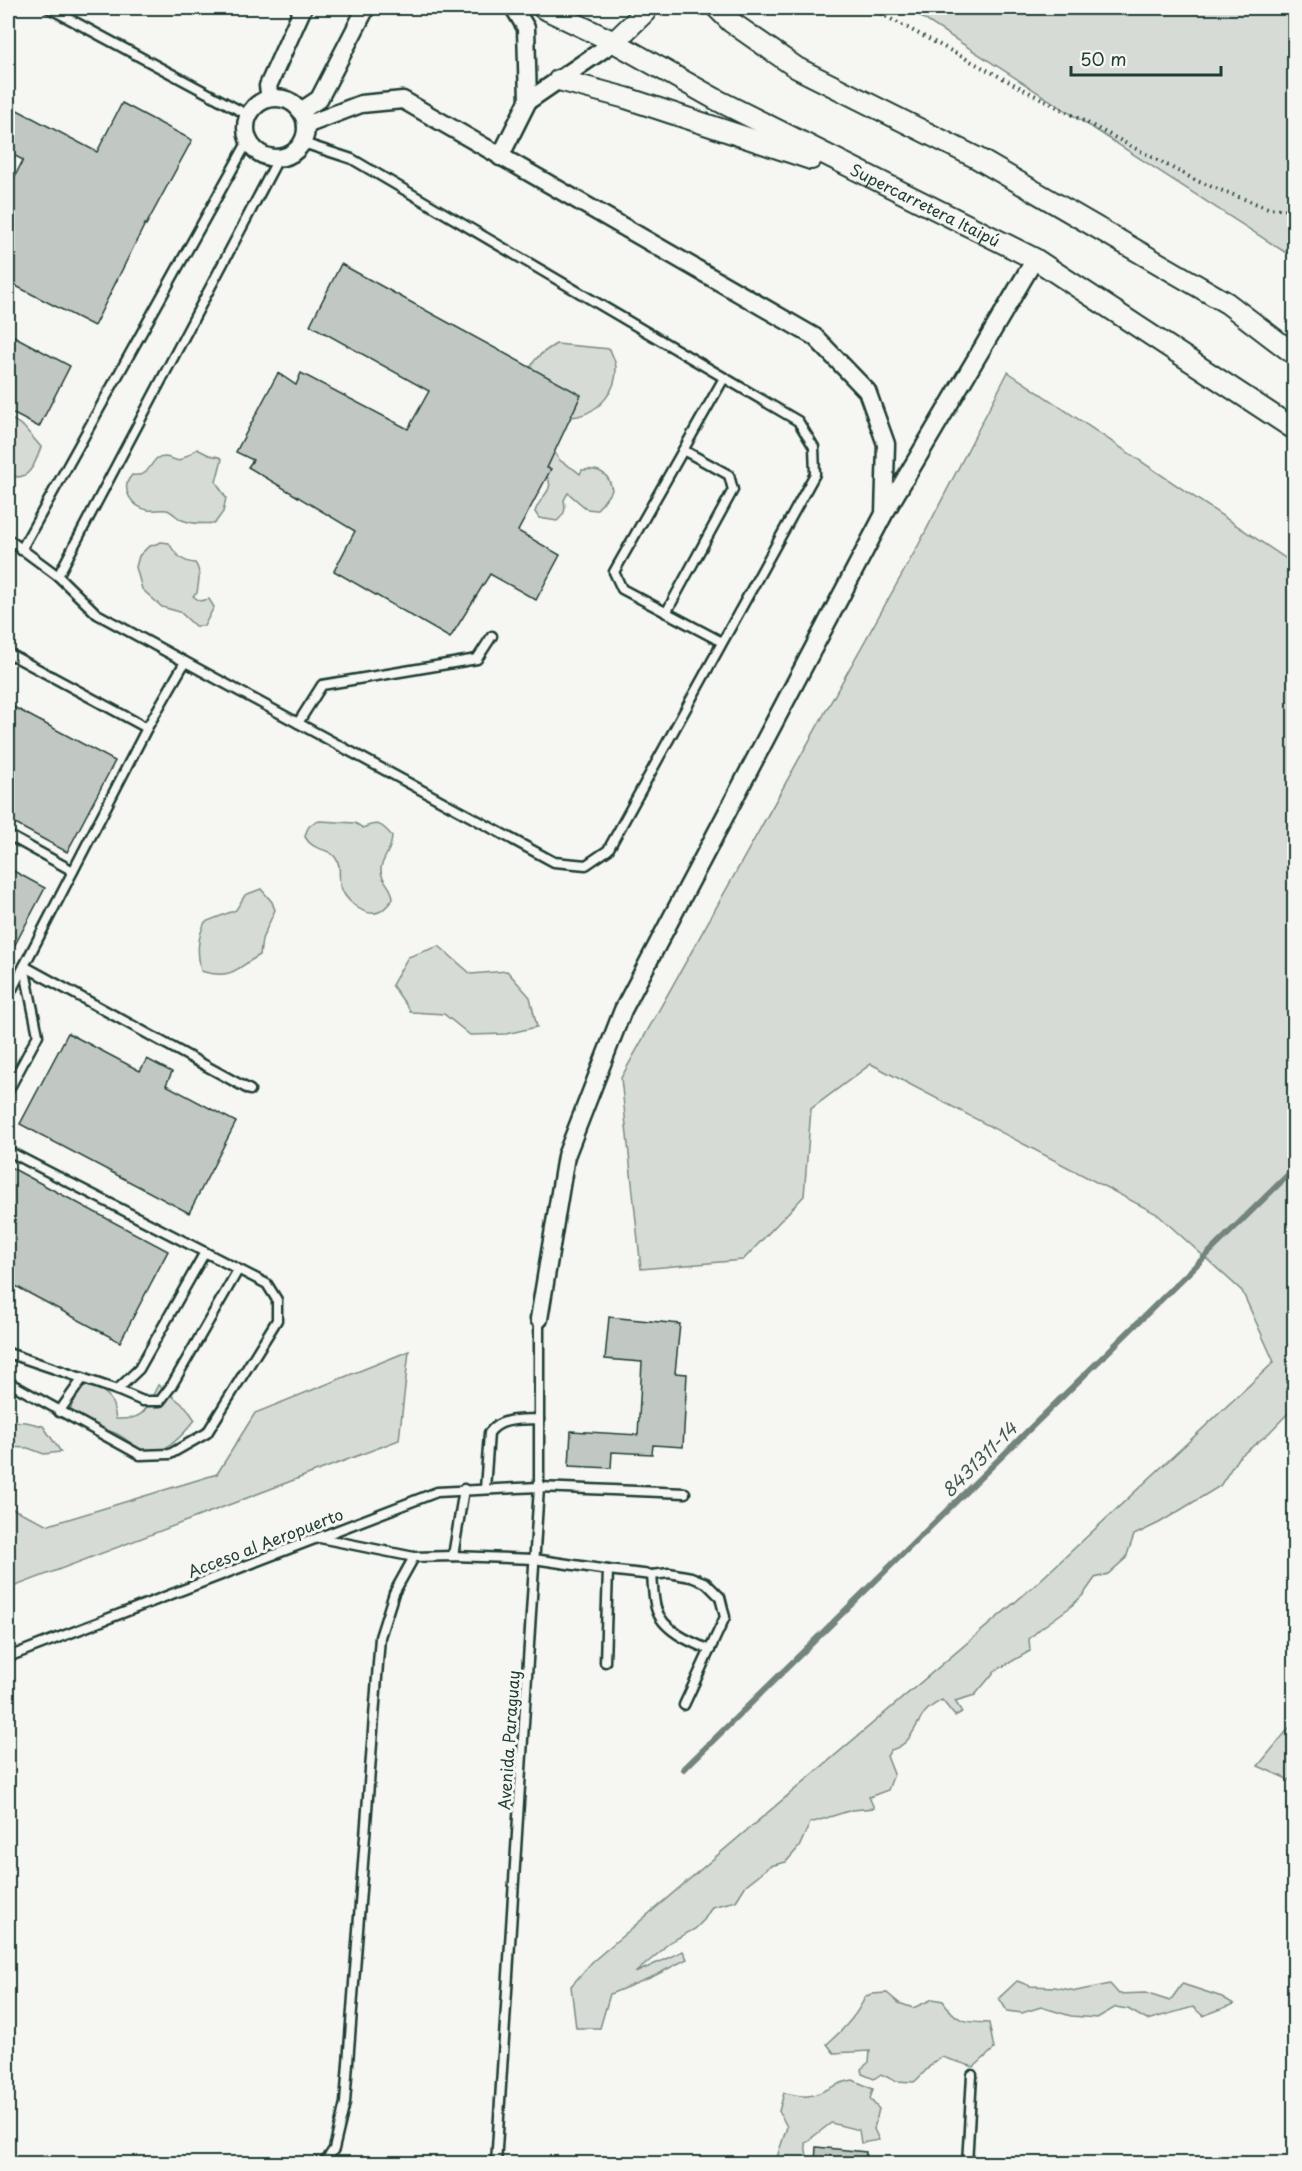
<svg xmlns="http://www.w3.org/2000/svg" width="1302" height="2171" viewBox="0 0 1302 2171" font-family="'Playpen Sans',sans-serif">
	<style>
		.green { fill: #d6dbd6; stroke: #7a8c85; stroke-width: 1.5 }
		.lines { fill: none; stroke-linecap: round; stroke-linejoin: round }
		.stream { stroke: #72847d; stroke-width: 6 }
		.building { fill: #c1c8c3; stroke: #1f3d34; stroke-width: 1.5 }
		.service-casing { stroke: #1f3d34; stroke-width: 13 }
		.minor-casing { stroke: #1f3d34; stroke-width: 21 }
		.tertiary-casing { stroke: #1f3d34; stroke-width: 24 }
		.path { stroke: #1f3d34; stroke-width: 4; stroke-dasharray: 1.5 4.5; stroke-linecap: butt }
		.service { stroke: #f6f6f2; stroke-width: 8 }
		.minor { stroke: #f6f6f2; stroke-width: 16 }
		.tertiary { stroke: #f6f6f2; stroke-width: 20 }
		.labels { text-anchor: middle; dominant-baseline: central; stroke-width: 6; stroke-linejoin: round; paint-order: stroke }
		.street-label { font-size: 16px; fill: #1f3d34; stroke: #f6f6f2 }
		.water-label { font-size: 18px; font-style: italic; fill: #425a52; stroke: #f6f6f2 }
	</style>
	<rect width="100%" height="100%" fill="#f6f6f2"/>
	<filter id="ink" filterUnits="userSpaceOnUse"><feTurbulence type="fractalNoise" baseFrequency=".0167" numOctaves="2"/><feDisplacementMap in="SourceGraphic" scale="12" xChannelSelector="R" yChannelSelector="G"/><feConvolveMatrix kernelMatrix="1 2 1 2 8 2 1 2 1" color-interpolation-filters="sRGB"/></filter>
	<g filter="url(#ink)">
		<g class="green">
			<polygon points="907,8 1294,8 1294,258"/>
			<path d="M 556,344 L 610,349 C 612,355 616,362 616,368 C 617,390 600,411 578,416 C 572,417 565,417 559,417 L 526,381 C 531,360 538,355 556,344 Z"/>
			<path d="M 1008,372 L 1294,564 L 1294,1407 L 1268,1434 L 1238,1458 L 1220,1486 L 1159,1523 L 1134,1535 L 1126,1558 L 1108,1574 L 1095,1578 L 1083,1595 L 1069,1608 L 1040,1629 L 1029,1639 L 1030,1651 L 995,1671 L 975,1695 L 955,1701 L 962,1712 L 955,1716 L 942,1700 C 935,1704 927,1708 923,1715 C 913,1730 910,1745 891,1750 L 887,1756 L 894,1774 L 888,1790 L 869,1797 L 874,1808 L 852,1810 L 810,1823 L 799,1847 L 786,1862 L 770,1866 L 746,1885 L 736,1901 L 712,1907 L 704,1920 L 695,1929 L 668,1943 L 660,1952 L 635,1973 L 683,1951 L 687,1959 L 652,1977 L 610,1994 L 600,2028 L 576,2028 L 571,1986 L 592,1962 L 1034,1586 L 1274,1362 L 1242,1291 L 1157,1214 L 871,1064 L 811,1109 L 804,1196 L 743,1260 L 641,1269 L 621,1078 L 919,544 Z"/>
			<path d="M 8,417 L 23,426 L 41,447 C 36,462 28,485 8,474 Z"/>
			<path d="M 553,446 C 558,467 568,462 580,474 L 582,470 C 598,468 609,472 612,490 L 602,504 L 596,510 L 587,509 L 568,493 L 564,500 C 566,510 565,514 557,521 L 539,518 L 535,512 C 539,495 561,489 542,471 Z"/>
			<path d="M 197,449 L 209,455 L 219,457 L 222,459 L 216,482 L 226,498 L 223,512 L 215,523 C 205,524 192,524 182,520 C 177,518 173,512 167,510 C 161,509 154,511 148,510 C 132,507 119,489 132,475 C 148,477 147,468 157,458 L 166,457 L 179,461 Z"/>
			<path d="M 161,542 L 169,543 C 175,554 182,562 195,563 C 202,572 198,584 197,593 L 193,596 L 200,601 L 209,599 L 214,607 L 204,626 L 195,626 L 180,612 L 162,607 L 142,589 L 136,567 L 139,556 L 148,547 Z"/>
			<path d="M 320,821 L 355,823 L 363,828 C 378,821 382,824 392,836 C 392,850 383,857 381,868 C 380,881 393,886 393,899 C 389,904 384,910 379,912 C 363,918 343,898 340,884 C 338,874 342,866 335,857 C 326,846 315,853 305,837 C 307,827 310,823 320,821 Z"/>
			<path d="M 261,889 L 272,902 L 275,910 L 262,939 L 260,955 C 234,969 233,980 201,971 C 197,952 197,939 205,922 L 236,910 L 245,895 Z"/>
			<polygon points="439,946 471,974 507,971 530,997 537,1027 506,1034 470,1035 444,1014 411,1012 392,985 408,957"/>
			<polygon points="409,1351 399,1440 8,1589 8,1507 49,1525 217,1474 255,1413"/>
			<path d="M 86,1384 C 108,1391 113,1397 116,1419 C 147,1420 145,1409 158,1385 L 186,1407 L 195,1420 C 183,1435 160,1462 138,1448 C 130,1443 124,1437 115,1433 C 95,1424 87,1429 70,1411 L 75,1395 Z"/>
			<polygon points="8,1421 26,1422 43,1426 61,1452 44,1454 28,1448 8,1447"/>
			<polygon points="1294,1722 1294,1782 1258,1766"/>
			<polygon points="1017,1981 1030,1986 1055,1987 1076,1991 1110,1984 1119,1994 1145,1993 1170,2001 1182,1984 1222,1997 1234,2004 1203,2016 1193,2007 1147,2020 1128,2009 1116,2007 1097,2018 1071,2016 1041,2007 1022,2013 1007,2011 999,1998"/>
			<path d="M 887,1993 L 899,2003 L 913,2008 L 933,1999 L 943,2001 C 957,2023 965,2022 989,2023 L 994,2049 L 974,2067 L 942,2057 C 931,2062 924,2074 914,2082 L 895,2081 L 881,2074 L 874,2079 L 862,2074 L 861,2069 L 869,2062 L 870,2051 L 834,2053 L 827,2044 C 842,2031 857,2016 865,1997 L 871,1994 Z"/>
			<path d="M 853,2080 L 873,2089 L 870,2099 L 879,2109 L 874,2129 L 879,2140 L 861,2143 L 859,2130 L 831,2123 L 805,2143 L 808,2163 L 775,2163 L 787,2127 L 779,2111 L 784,2093 C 792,2094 801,2097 808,2096 C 825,2094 835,2082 853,2080 Z"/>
		</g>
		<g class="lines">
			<polyline class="stream" points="684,1769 1294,1169"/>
		</g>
		<g class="building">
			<polygon points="122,103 192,140 146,225 145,224 94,326 8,282 8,190 23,160 8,152 8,105 97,152"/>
			<polygon points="341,264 581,395 547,468 551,469 518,531 560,555 536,600 490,574 450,638 334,571 355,531 248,467 253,460 236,452 278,373 296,385 301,373 408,429 429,391 310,325"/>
			<polygon points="8,333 70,366 39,427 8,411"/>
			<polygon points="8,704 115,761 67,852 8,820"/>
			<polygon points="8,868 45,888 8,958"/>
			<polygon points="68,1033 140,1071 147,1059 172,1072 166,1085 236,1122 189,1213 20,1124"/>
			<polygon points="8,1166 168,1251 120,1342 8,1282"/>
			<polygon points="609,1317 680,1324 675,1373 687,1374 683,1447 653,1445 652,1454 612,1452 611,1468 569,1466 571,1431 638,1435 642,1362 605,1359"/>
			<polygon points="816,2147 866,2152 865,2163 815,2163"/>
		</g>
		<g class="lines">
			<defs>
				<g id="service">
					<polyline points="49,8 248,115"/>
					<polyline points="8,539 58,576 97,614 554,862 586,865 608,850 815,474 814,447 798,421 352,159 303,143"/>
					<polyline points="21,550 248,141"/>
					<polyline points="58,576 278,159"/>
					<polyline points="666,613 733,490 729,475 683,450"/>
					<polyline points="722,642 622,589 614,572 724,378"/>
					<polyline points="8,653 147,728 24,966 250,1090"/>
					<polyline points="298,723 322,685 477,659 492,636"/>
					<polyline points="147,728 185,662"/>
					<polyline points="8,835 73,871"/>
					<polyline points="8,997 24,966 38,1035 8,1091"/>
					<polyline points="8,1151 267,1284 277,1300 277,1320 207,1433 170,1454 140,1455 8,1382"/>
					<polyline points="8,1353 117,1390 139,1369 205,1252"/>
					<polyline points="117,1390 143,1401 160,1401 172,1385 238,1270"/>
					<polyline points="59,1412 83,1378"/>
					<path d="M 485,1489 L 489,1433 C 500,1417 522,1420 539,1419"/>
					<polyline points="320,1538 414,1557 453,1556 534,1559 608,1570 605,1662"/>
					<polyline points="453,1556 464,1489"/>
					<polyline points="608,1570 652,1575 669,1573 691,1577 706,1583 720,1597 725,1617 684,1705"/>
					<path d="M 652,1575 C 653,1585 653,1597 656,1608 C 662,1630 690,1642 710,1650"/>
					<polyline points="8,1657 437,1492 539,1487 685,1493"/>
					<polyline points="324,2164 334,2149 345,2103 380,1637 394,1593 414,1557"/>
					<polyline points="496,2164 539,1487 539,1319"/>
					<polyline points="967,2164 972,2075"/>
				</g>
				<g id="minor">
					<polyline points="270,98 268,86 303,8"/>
					<circle cx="276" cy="128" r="30"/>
					<polyline points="528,101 614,42"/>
					<polyline points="301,111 319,99 366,8"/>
					<polyline points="306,125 361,104 403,100 815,337 867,391 886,444 884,514 623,1010 566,1156 539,1319"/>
					<polyline points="500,157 528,101 526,28 514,8"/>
					<polyline points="886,511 1035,259"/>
				</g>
				<g id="tertiary">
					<path id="s1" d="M 543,8 L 614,42 L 719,101 L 1035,259 L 1294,429"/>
					<polyline points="717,8 731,22 797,68 977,158 1227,303 1294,354"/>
					<polyline points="614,42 645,12 646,8"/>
					<polyline points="559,80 626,98 811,159"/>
				</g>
			</defs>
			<use href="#service" class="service-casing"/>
			<use href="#minor" class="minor-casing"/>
			<use href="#tertiary" class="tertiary-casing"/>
			<polyline class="path" points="870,8 1197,181 1268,208 1294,210"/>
			<use href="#service" class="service"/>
			<use href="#minor" class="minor"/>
			<use href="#tertiary" class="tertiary"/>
		</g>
	</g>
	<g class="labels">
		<g class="street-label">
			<text stroke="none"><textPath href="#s1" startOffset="430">Supercarretera Itaipú</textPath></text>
			<text transform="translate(265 1542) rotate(-21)">Acceso al Aeropuerto</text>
			<text transform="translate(508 1740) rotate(-86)">Avenida Paraguay</text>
		</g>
		<g class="water-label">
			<text transform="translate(979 1459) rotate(-45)">8431311-14</text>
		</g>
	</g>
	<rect width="1302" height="2171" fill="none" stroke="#f6f6f2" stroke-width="30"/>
	<rect x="15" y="15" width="1272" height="2141" fill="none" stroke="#1f3d34" stroke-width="2" filter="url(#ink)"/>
	<path d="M1071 66v9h150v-9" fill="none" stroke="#1f3d34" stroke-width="3"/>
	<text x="1080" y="66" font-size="18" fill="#1f3d34" stroke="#f6f6f2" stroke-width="4.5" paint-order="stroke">50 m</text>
</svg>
